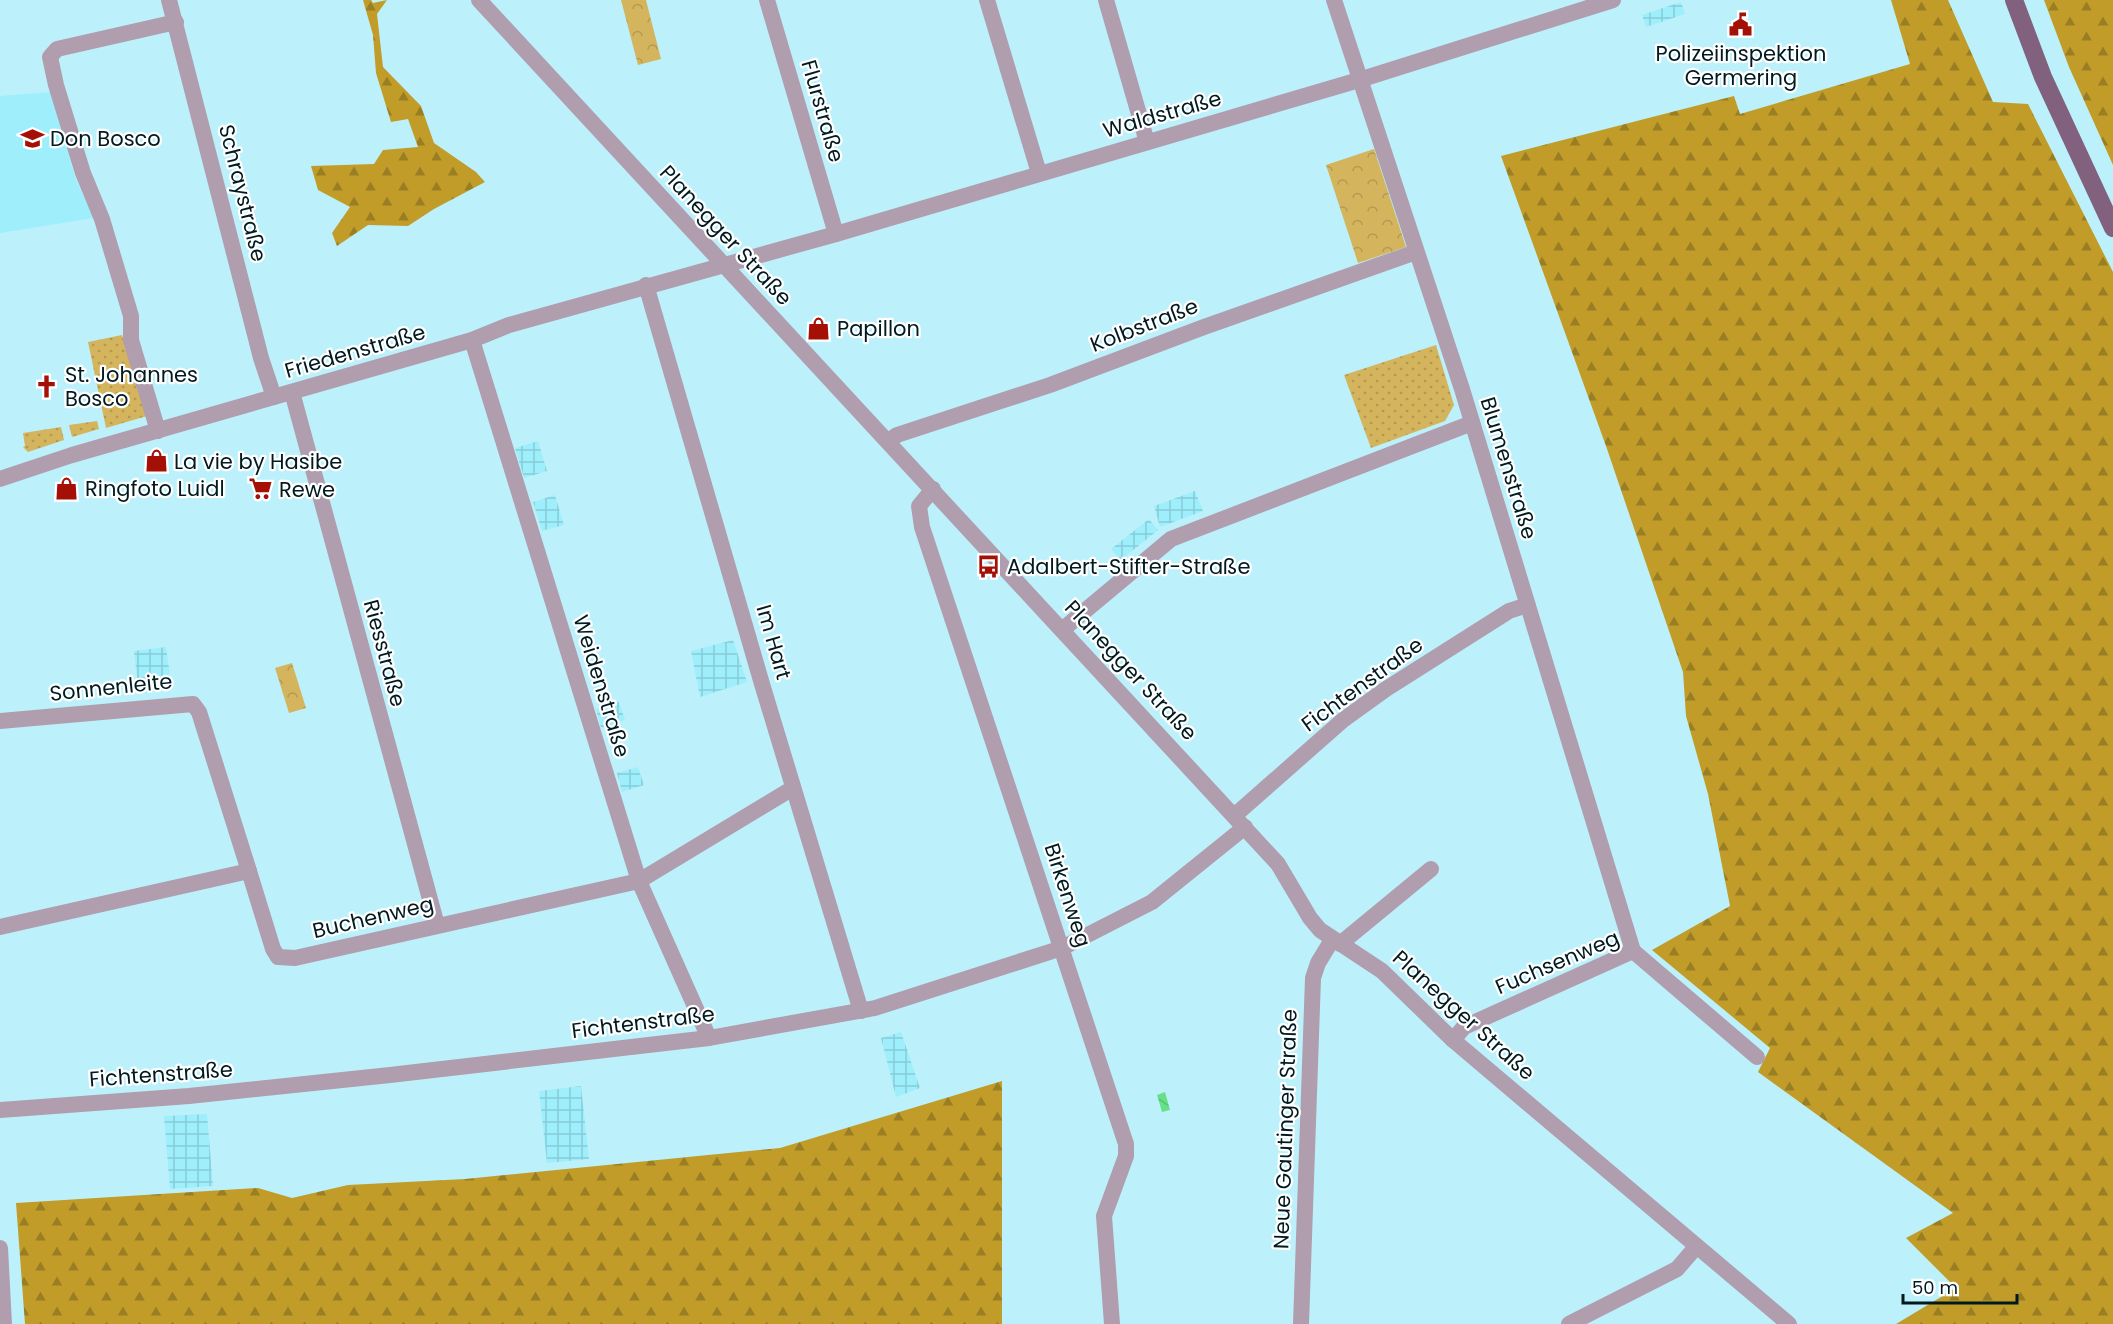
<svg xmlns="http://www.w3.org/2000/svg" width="2113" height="1324" viewBox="0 0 2113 1324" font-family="Poppins,sans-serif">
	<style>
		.built { fill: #9feefc }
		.industrial { fill: url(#industrial-grid) }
		.grass { fill: url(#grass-dots) }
		.forest { fill: url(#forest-firs) }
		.park { fill: url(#park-crowns) }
		.water { fill: url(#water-waves) }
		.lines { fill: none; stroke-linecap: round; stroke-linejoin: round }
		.minor { stroke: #b09dae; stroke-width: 16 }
		.major { stroke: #81617e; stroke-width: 18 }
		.labels { text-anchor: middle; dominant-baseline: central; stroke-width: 4.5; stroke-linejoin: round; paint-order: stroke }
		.poi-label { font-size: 21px; fill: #001a1f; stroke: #fff; text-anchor: start }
		.street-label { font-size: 21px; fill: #001a1f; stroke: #fff }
	</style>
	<defs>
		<pattern id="industrial-grid" width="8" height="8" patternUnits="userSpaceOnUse" patternTransform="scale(1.5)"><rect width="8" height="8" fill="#9feefc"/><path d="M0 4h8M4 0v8" fill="none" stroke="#87ccd8"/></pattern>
		<pattern id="grass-dots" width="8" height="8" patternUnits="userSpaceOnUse" patternTransform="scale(1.5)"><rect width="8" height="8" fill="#d4b45d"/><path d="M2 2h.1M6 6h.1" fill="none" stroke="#b49a50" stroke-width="1.8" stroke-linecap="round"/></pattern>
		<pattern id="forest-firs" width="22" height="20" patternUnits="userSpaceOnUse" patternTransform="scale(1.5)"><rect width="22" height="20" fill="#c19c29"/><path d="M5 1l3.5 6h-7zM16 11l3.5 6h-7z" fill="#9a7e23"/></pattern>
		<pattern id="park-crowns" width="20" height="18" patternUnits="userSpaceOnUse" patternTransform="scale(1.5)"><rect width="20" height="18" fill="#d4b45d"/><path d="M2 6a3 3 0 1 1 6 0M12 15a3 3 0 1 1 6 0" fill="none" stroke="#b49a50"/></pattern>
		<pattern id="water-waves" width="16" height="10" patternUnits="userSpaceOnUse" patternTransform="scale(1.5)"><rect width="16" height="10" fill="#68e087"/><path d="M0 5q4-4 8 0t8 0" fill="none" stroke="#58c074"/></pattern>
	</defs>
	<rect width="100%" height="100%" fill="#bcf1fb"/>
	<polygon class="built" points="51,92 76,180 94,218 0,233 0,96"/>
	<g class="industrial">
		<polygon points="1681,2 1685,14 1646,27 1642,15"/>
		<polygon points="538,441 547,471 524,478 515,448"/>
		<polygon points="1195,491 1203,511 1160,527 1154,506"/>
		<polygon points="555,495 564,525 542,531 533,502"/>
		<polygon points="1149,519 1158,530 1121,560 1111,549"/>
		<polygon points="733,640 747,682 700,697 691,651"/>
		<polygon points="166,647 172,689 139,694 134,651"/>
		<polygon points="619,702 625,720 601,728 596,709"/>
		<polygon points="638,767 644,785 622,792 617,773"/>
		<polygon points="901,1032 920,1088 896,1097 881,1038"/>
		<polygon points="581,1086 589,1159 547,1163 539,1091"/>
		<polygon points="207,1114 213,1186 170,1189 164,1116"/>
	</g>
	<g class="grass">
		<polygon points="122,335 147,416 106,428 88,342"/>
		<polygon points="1436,345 1454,405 1445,421 1371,448 1344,375"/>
		<polygon points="97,421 99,429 72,437 69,425"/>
		<polygon points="61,427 64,440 28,452 23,447 25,446 23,433"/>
	</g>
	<g class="forest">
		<polygon points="363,0 371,0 373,3 387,0 377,14 383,67 421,106 434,143 476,172 485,182 434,209 408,226 368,225 337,246 332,233 350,207 318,190 311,166 374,164 383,150 418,147 408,119 391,122 376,73 373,35"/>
		<polygon points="1891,0 1948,0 1993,102 2028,104 2113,272 2113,1324 1896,1324 1956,1288 1906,1238 1953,1213 1758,1072 1770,1048 1652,950 1730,906 1708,794 1686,716 1683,672 1606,446 1501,156 1734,96 1740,114 1910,64"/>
		<polygon points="2044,0 2113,0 2113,165 2069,67"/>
		<polygon points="1002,1081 1002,1324 25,1324 16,1203 258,1188 292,1198 348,1185 465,1179 780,1148"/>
	</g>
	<g class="park">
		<polygon points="621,0 646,0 661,59 638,65"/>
		<polygon points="1374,149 1406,247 1358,263 1326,165"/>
		<polygon points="292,663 306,708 289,713 275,668"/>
	</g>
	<polygon class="water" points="1165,1092 1170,1110 1162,1112 1157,1095"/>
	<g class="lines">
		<g class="minor">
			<polyline points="169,0 261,358 274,397"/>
			<polyline points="479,0 1278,864 1310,918 1320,930 1382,971 1453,1040 1789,1324"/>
			<polyline points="767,0 836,234"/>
			<polyline points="987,0 1039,173"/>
			<polyline points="1106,0 1147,142"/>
			<polyline points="1334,0 1462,389 1633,951"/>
			<polyline points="646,285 762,684 861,1011"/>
			<polyline points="472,340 639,881 709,1038"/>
			<polyline points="292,392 437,925"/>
			<polyline points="158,431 131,340 131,316 102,219 83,173 56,85 50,57 57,49 176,22"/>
			<polyline points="889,441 897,435 1050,385 1204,327 1416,252"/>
			<polyline points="0,479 72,455 472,340 509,325 836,234 1359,80 1613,0"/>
			<polyline points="933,489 919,506 922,527 1126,1144 1126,1156 1104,1216 1112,1324"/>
			<polyline points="1062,630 1171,539 1472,423"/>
			<polyline points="0,721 193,704 199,712 249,871"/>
			<polyline points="1234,816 1343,720 1386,689 1509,611 1527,605"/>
			<polyline points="0,927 249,871 273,949 278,957 295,958 639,881 793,788"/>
			<polyline points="1340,944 1431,869"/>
			<polyline points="1453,1040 1464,1027 1633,951 1757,1057"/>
			<polyline points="0,1110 189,1096 390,1075 709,1038 875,1008 1062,948 1152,902 1245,827"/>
			<polyline points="0,1248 4,1324"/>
			<polyline points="1301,1324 1313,978 1318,963 1332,940"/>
			<polyline points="1569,1324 1677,1269 1696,1247"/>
		</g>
		<polyline class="major" points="2014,0 2043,77 2113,228"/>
	</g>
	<defs>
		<symbol id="civic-bare" viewBox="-9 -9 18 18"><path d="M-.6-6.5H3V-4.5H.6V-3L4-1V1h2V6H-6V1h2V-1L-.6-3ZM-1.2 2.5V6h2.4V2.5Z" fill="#a51006" stroke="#fff" stroke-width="2.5" paint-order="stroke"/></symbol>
		<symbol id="school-bare" viewBox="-9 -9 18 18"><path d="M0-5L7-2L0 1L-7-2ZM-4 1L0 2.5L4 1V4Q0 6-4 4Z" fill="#a51006" stroke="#fff" stroke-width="2.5" paint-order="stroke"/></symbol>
		<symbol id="shop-bare" viewBox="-9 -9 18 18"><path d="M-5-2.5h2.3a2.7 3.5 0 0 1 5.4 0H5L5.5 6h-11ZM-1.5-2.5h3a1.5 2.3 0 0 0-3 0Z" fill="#a51006" stroke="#fff" stroke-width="2.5" paint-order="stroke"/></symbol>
		<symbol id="church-bare" viewBox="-9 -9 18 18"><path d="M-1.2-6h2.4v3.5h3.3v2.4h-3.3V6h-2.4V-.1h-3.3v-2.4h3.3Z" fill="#a51006" stroke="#fff" stroke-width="2.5" paint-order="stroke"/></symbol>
		<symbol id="supermarket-bare" viewBox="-9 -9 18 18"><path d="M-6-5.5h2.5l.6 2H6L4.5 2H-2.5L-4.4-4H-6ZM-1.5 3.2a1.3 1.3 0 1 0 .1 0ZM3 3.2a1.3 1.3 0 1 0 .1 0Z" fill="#a51006" stroke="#fff" stroke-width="2.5" paint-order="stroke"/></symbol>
		<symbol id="bus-bare" viewBox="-9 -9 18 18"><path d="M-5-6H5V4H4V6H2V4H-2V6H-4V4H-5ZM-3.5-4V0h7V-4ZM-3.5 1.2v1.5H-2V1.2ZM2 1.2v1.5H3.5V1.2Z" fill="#a51006" stroke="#fff" stroke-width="2.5" paint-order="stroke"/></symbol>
	</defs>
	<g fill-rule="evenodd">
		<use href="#civic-bare" x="1724" y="8" width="33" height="33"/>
		<use href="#school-bare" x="16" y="122" width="33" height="33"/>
		<use href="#shop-bare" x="802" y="312" width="33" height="33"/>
		<use href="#church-bare" x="30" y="370" width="33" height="33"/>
		<use href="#shop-bare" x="140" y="444" width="33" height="33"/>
		<use href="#shop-bare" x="50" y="472" width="33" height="33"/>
		<use href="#supermarket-bare" x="244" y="472" width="33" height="33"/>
		<use href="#bus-bare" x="972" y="550" width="33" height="33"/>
	</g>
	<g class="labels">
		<g class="poi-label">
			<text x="1741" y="53" text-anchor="middle">Polizeiinspektion<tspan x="1741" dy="24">Germering</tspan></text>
			<text x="50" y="138">Don Bosco</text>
			<text x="837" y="328">Papillon</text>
			<text x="65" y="374">St. Johannes<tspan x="65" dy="24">Bosco</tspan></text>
			<text x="174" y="461">La vie by Hasibe</text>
			<text x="85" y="488">Ringfoto Luidl</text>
			<text x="279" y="489">Rewe</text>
			<text x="1007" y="566">Adalbert-Stifter-Straße</text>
		</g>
		<g class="street-label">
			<text transform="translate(823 111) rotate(74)">Flurstraße</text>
			<text transform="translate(1162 114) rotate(-16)">Waldstraße</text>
			<text transform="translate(243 193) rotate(76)">Schraystraße</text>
			<text transform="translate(726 235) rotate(47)">Planegger Straße</text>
			<text transform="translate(1144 325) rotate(-21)">Kolbstraße</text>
			<text transform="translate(355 351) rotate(-16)">Friedenstraße</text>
			<text transform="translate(1509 468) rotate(73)">Blumenstraße</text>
			<text transform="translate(774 642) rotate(74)">Im Hart</text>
			<text transform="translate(385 653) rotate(75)">Riesstraße</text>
			<text transform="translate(1131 670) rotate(47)">Planegger Straße</text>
			<text transform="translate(1362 684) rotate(-36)">Fichtenstraße</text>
			<text transform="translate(602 686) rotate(73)">Weidenstraße</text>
			<text transform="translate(111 687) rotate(-6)">Sonnenleite</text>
			<text transform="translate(1068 895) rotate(72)">Birkenweg</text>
			<text transform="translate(373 917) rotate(-13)">Buchenweg</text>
			<text transform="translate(1557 962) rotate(-23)">Fuchsenweg</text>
			<text transform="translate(1464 1015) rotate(42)">Planegger Straße</text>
			<text transform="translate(643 1022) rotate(-7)">Fichtenstraße</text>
			<text transform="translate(161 1074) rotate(-4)">Fichtenstraße</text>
			<text transform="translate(1285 1129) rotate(-88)">Neue Gautinger Straße</text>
		</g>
	</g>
	<path d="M1903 1294v9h114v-9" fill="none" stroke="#001a1f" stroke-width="3"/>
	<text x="1912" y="1294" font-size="18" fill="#001a1f" stroke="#ffffff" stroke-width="4.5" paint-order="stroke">50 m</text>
</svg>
